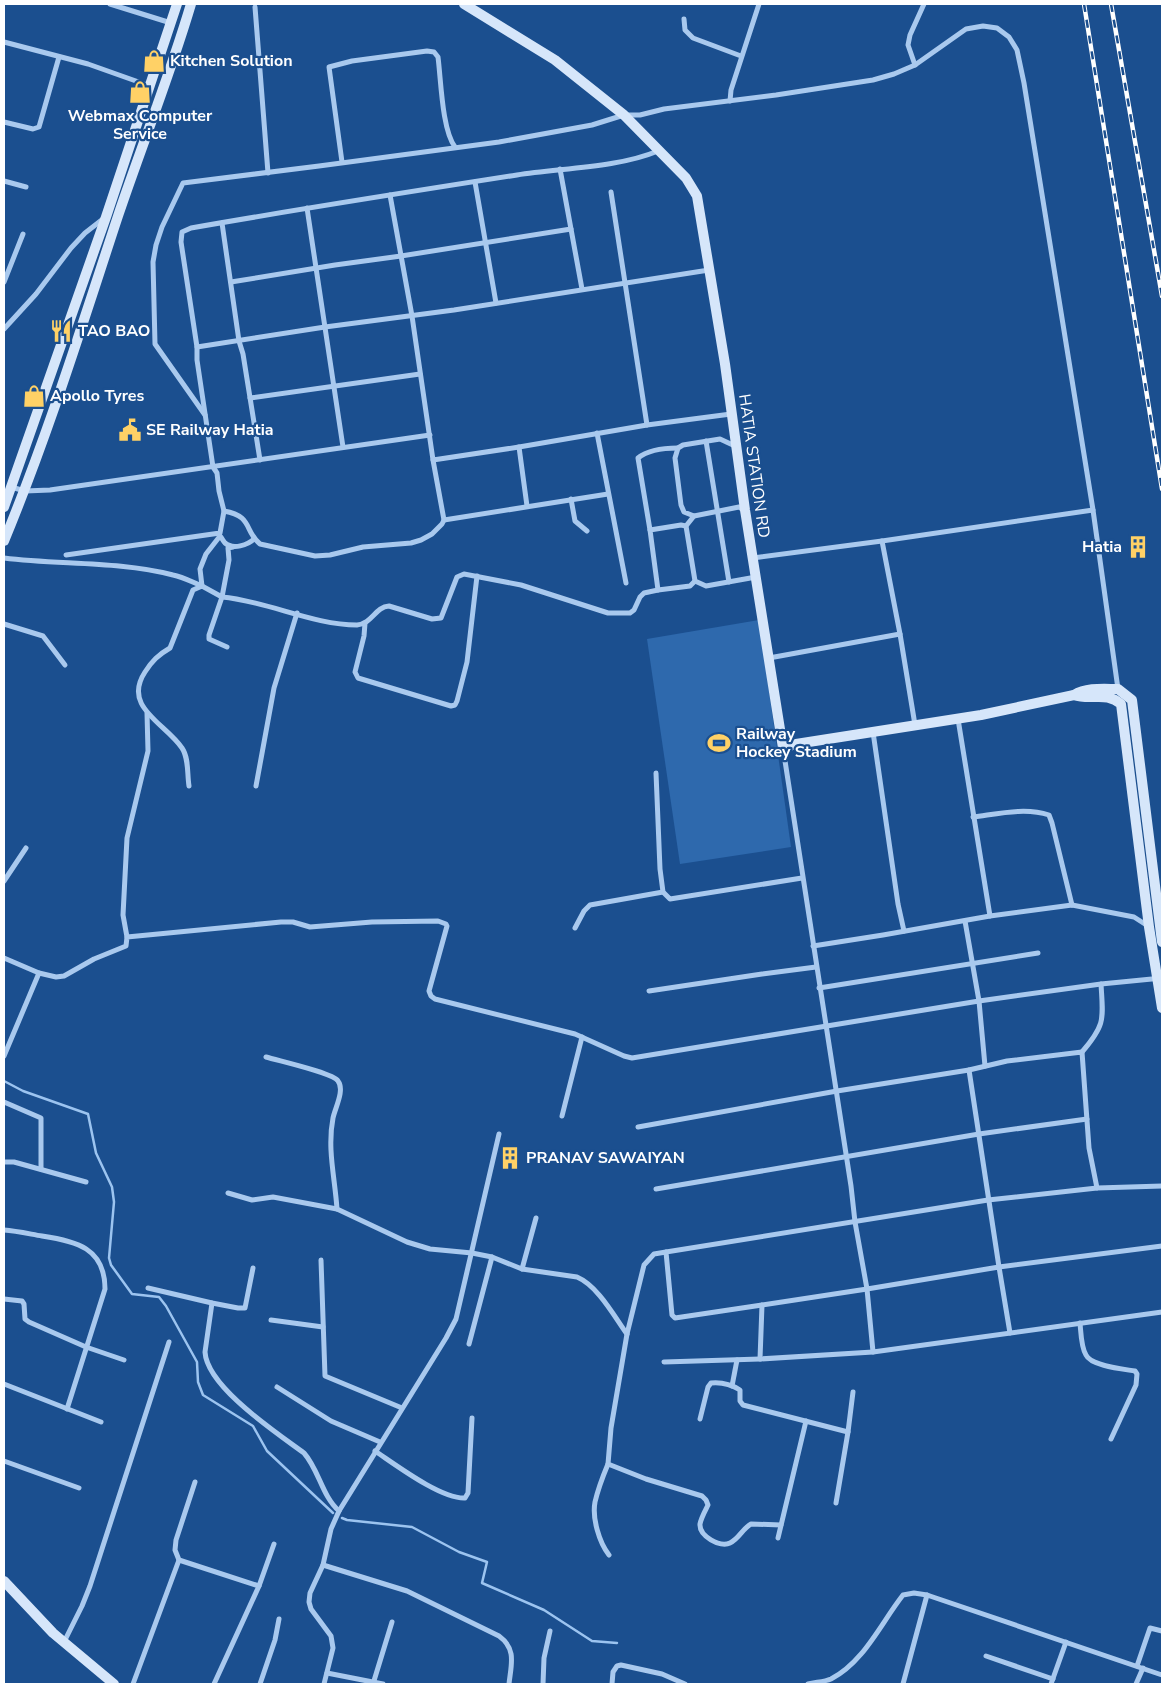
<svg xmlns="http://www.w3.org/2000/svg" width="1166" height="1688" viewBox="0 0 1166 1688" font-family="'Nunito Sans',sans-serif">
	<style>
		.green { fill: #2e69ad }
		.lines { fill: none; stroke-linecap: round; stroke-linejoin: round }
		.stream { stroke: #9cc4f0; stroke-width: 2.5 }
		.street { stroke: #a9c9ee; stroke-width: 5 }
		.secondary { stroke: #d6e6fa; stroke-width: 10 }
		.rail-casing { stroke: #fff; stroke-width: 4.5 }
		.rail { stroke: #1b4f8f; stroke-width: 2.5; stroke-dasharray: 8; stroke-linecap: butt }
		.labels { text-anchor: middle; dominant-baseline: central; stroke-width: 4.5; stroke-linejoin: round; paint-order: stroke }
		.poi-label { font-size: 16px; font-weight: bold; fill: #fff; stroke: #1b4f8f; text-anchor: start }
		.street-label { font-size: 16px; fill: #fff; stroke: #1b4f8f }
	</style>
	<rect width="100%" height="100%" fill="#1b4f8f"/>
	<polygon class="green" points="759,620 791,847 680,864 647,639"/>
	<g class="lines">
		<g class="stream">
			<polyline points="4,1081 23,1091 88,1114 96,1153 112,1187 114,1202 109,1258 111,1265 132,1294 159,1297 166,1306 197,1362 198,1382 203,1395 253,1426 267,1451 333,1513"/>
			<polyline points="342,1518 347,1520 412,1527 459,1552 487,1562 482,1583 544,1610 592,1641 617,1643"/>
		</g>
		<g class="street">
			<polyline points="110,4 171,23"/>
			<polyline points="255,7 268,173"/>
			<polyline points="684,19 685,30 693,38 741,56"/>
			<polyline points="4,42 88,64 150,86"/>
			<polyline points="915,65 908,45 910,35 924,4"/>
			<polyline points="730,101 731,90 759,4"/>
			<polyline points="4,122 33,129 39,127 59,57"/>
			<path d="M 342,162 L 329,67 L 352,61 L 427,51 L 434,52 L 438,57 C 441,80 442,130 455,147"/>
			<polyline points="560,169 582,289"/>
			<polyline points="4,181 26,187"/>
			<polyline points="475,182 496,303"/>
			<polyline points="611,192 647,425"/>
			<polyline points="390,195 412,316 433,460 519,447 647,425 731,414"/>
			<polyline points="307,208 343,447"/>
			<polyline points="222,223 239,341 243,354 260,460"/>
			<polyline points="4,282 23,234"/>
			<polyline points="231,282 335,265 401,256 571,229"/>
			<polyline points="4,329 36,294 71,248 85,233 103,219"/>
			<polyline points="197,347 325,327 454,310 709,270"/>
			<polyline points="250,398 420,374"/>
			<polyline points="205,415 155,344 153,262 156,245 162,227 183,183 319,166 499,142 592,125 624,115 640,115 664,109 776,95 873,80 894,74 915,65 966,29 983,26 997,28 1009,37 1017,50 1024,83 1093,510 1118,689"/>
			<polyline points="597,433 626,583"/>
			<polyline points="706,441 729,582"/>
			<polyline points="519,447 527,506"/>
			<polyline points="11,487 25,491 50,490 430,435"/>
			<polyline points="571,499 575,521 587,531"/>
			<polyline points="744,510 739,507 694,516 686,526 695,581 706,586 756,577"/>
			<path d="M 224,511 C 253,516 244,531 260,544 L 315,556 L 330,555 L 363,547 L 411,543 L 421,540 L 432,534 L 442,524 L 444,520 L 433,460"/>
			<polyline points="694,516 684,512 681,505 675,458 678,448 683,445 720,439 735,446"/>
			<polyline points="444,520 608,494"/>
			<polyline points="686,526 681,525 650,530 658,590 690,586 695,581"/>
			<path d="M 650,530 L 638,458 C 649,449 665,448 678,448"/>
			<polyline points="882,541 900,634 915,725"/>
			<path d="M 66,555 L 220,533 L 224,511 L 219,491 L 217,473 L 213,467 L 197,360 L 197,347 L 181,242 L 182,232 L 191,228 C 299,209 408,192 517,175 C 561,168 617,168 658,151"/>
			<path d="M 4,558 C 60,565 118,561 173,575 C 183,577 192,582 202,586 L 200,569 L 206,554 L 220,536 C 222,538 223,541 225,543 C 233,550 248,545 254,539"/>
			<polyline points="753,558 882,541 1093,510"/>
			<polyline points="365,623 364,636 355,672 358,678 451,706 455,705 457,701 467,662 477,576"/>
			<polyline points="4,624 43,636 65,665"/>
			<path d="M 227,647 L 209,639 L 209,635 L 222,597 C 267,601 313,625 357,625 C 372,624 375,607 389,606 L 432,619 L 441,618 L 457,577 L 464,574 L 521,585 L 608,613 L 630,613 L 634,610 L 640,597 L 644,593 L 658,590"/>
			<polyline points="769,658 900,634"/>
			<polyline points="873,732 898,904 904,931"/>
			<polyline points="783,748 851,1186 855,1222 867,1289 873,1352 1162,1312"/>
			<polyline points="656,773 660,869 663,892 670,899 802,878"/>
			<path d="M 189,786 C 187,774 189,758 182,748 C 165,723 122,707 145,672 C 152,661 158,655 170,648 L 193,590 L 202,586 L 222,597 L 229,560 L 228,548 L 233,547"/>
			<polyline points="256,786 274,688 297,613"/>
			<path d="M 973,817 C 997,814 1025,807 1049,815 L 1052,823 L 1072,905"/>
			<polyline points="4,881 26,848"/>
			<polyline points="990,916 1072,905 1134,917 1148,926"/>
			<polyline points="965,921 979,1001 985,1066"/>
			<polyline points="575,928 584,911 590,905 663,892"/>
			<polyline points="127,937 123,915 127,838 148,751 147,713"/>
			<polyline points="813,946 883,935 990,916 958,719"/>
			<polyline points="4,958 39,973 56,977 64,976 94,959 126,946 127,937 281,922 293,922 310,927 372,922 438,921 446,924 447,926 429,991 431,996 435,999 575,1034 624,1056 632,1058 979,1001 1101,984 1162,978"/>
			<polyline points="819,988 1038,953"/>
			<polyline points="649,991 762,974 816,967"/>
			<path d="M 1082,1052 C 1106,1024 1103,1019 1101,984"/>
			<polyline points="4,1056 39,973"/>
			<path d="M 266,1057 C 279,1061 333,1073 338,1081 C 345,1090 335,1108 333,1118 C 327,1149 335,1178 337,1209 L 407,1242 L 430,1249 L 472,1253 L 492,1257 L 522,1269 L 577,1277 C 598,1286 614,1316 627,1334"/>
			<polyline points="4,1102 41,1118 41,1169"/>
			<polyline points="562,1116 582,1037"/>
			<polyline points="638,1127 837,1091 969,1070"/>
			<polyline points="4,1162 14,1162 86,1182"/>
			<polyline points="656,1189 979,1134 1087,1119"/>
			<polyline points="228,1193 252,1200 273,1197 337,1209"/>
			<path d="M 4,1230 C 17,1231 30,1234 42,1236 C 76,1241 105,1248 105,1289 L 67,1409"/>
			<path d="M 666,1252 L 654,1254 L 644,1265 L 627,1334 L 611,1428 L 608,1464 L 646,1479 L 702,1496 L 706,1500 L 708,1505 C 705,1511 701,1518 700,1524 C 699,1536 720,1548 730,1543 C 739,1539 743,1528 751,1524 L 781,1525"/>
			<polyline points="321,1260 325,1376 402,1408"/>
			<polyline points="522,1269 536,1218"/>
			<polyline points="148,1288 212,1303 238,1308 245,1308 253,1268"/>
			<polyline points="4,1299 22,1301 24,1304 25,1319 29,1322 86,1347 124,1360"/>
			<path d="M 212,1303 L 205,1352 C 207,1387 277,1433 304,1453 C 319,1470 322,1496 339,1511"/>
			<polyline points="762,1305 675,1318 672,1315 666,1252 988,1200 1097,1188"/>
			<polyline points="271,1320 323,1327"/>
			<path d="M 1080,1323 C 1081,1333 1081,1347 1086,1355 C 1091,1366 1123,1369 1135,1371 L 1137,1374 L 1136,1385 L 1111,1439"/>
			<polyline points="1010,1333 999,1267 1162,1246"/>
			<polyline points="469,1344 492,1257"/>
			<polyline points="873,1352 760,1359 762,1305 867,1289 999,1267 969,1070 1007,1061 1082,1052 1089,1148 1097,1188 1162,1186"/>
			<polyline points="664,1362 760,1359"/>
			<polyline points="4,1384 101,1422"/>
			<polyline points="732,1386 737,1360"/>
			<polyline points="277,1387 331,1421 380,1442"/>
			<path d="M 700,1419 L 708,1387 L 711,1383 C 721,1382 732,1385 740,1390 L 740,1401 L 743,1405 L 848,1432"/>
			<path d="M 375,1451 C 396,1465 441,1499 465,1498 L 468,1493 L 472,1418"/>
			<polyline points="4,1461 79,1488"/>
			<path d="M 608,1464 C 603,1476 598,1489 595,1502 C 592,1518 599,1542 609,1555"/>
			<polyline points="195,1482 176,1540 175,1550 179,1560 259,1586"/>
			<polyline points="836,1503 848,1432 853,1392"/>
			<polyline points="778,1538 806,1421"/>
			<path d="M 323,1565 L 407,1591 L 499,1636 C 517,1649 511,1665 509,1684"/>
			<polyline points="64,1642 82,1606 90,1586 169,1342"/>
			<polyline points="986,1656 1053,1679"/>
			<polyline points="1137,1666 1150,1628 1162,1631"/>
			<polyline points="327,1673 383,1684"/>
			<polyline points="133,1684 179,1560"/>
			<polyline points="214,1684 259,1586 274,1544"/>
			<polyline points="260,1684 275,1640 279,1619"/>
			<polyline points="324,1684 333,1648 331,1636 311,1609 309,1602 310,1593 323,1565 331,1529 339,1511 446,1338 456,1319 499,1134"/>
			<polyline points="373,1684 392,1622"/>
			<polyline points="543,1684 544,1658 550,1631"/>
			<polyline points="612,1684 613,1672 617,1666 621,1665 662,1674 685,1684"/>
			<path d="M 808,1684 C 816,1682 824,1682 831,1679 C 864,1662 881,1623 903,1595 L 914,1593 L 927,1595 L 1162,1675"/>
			<polyline points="903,1684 927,1595"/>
			<polyline points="1051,1684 1066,1642"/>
			<polyline points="1136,1684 1143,1668"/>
		</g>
		<g class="secondary">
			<path d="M 464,4 L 555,60 L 624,115 L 686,178 L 697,196 L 725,364 L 745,510 L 783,748 L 796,744 L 981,715 L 1074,695 C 1087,687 1104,689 1118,689 L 1132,700 L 1162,942"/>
			<polyline points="4,507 106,217 177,4"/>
			<path d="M 4,541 C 48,435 82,325 118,216 C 142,145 170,75 191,4"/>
			<path d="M 1074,695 C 1091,701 1106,691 1121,704 L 1149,927 L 1162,1008"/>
			<polyline points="4,1581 53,1633 114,1684"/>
		</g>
		<defs>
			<g id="rail">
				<polyline points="1084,4 1162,489"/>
				<polyline points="1111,4 1162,296"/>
			</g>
		</defs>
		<use href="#rail" class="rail-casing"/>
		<use href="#rail" class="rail"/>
	</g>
	<defs>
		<symbol id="shop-bare" viewBox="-9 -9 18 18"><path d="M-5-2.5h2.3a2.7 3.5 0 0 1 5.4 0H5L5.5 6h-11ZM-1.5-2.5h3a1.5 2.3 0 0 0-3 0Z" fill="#ffd166" stroke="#1b4f8f" stroke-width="2.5" paint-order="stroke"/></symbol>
		<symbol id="restaurant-bare" viewBox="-9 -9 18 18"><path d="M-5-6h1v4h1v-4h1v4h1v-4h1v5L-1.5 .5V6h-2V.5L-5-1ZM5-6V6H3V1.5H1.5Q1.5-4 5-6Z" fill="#ffd166" stroke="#1b4f8f" stroke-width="2.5" paint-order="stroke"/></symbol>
		<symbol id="civic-bare" viewBox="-9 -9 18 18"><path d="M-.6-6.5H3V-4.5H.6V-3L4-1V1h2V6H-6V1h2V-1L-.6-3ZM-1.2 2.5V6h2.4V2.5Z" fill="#ffd166" stroke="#1b4f8f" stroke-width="2.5" paint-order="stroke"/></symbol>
		<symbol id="building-bare" viewBox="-9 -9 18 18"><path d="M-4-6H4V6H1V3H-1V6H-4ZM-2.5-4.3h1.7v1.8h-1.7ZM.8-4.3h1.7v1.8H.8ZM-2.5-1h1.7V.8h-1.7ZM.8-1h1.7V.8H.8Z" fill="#ffd166" stroke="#1b4f8f" stroke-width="2.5" paint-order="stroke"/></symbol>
		<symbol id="stadium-bare" viewBox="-9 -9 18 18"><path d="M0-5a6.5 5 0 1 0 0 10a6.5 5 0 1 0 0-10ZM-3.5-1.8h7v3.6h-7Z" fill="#ffd166" stroke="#1b4f8f" stroke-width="2.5" paint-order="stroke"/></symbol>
	</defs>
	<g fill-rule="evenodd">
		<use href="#shop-bare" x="138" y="45" width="32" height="32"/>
		<use href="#shop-bare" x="124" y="76" width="32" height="32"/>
		<use href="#restaurant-bare" x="45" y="315" width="32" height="32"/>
		<use href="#shop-bare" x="18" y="380" width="32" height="32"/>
		<use href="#civic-bare" x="114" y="414" width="32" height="32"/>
		<use href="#building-bare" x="1122" y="531" width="32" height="32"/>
		<use href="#stadium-bare" x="703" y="727" width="32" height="32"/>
		<use href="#building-bare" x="494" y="1142" width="32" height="32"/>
	</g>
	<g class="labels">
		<g class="poi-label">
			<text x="170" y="61">Kitchen Solution</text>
			<text x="140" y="116" text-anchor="middle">Webmax Computer<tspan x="140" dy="18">Service</tspan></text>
			<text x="78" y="331">TAO BAO</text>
			<text x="50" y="396">Apollo Tyres</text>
			<text x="146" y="430">SE Railway Hatia</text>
			<text x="1122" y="547" text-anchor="end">Hatia</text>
			<text x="736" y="734">Railway<tspan x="736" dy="18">Hockey Stadium</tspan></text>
			<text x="526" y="1158">PRANAV SAWAIYAN</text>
		</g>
		<g class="street-label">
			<text transform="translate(754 466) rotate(82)">HATIA STATION RD</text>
		</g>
	</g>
	<rect width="1166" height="1688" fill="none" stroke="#ffffff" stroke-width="10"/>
</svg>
